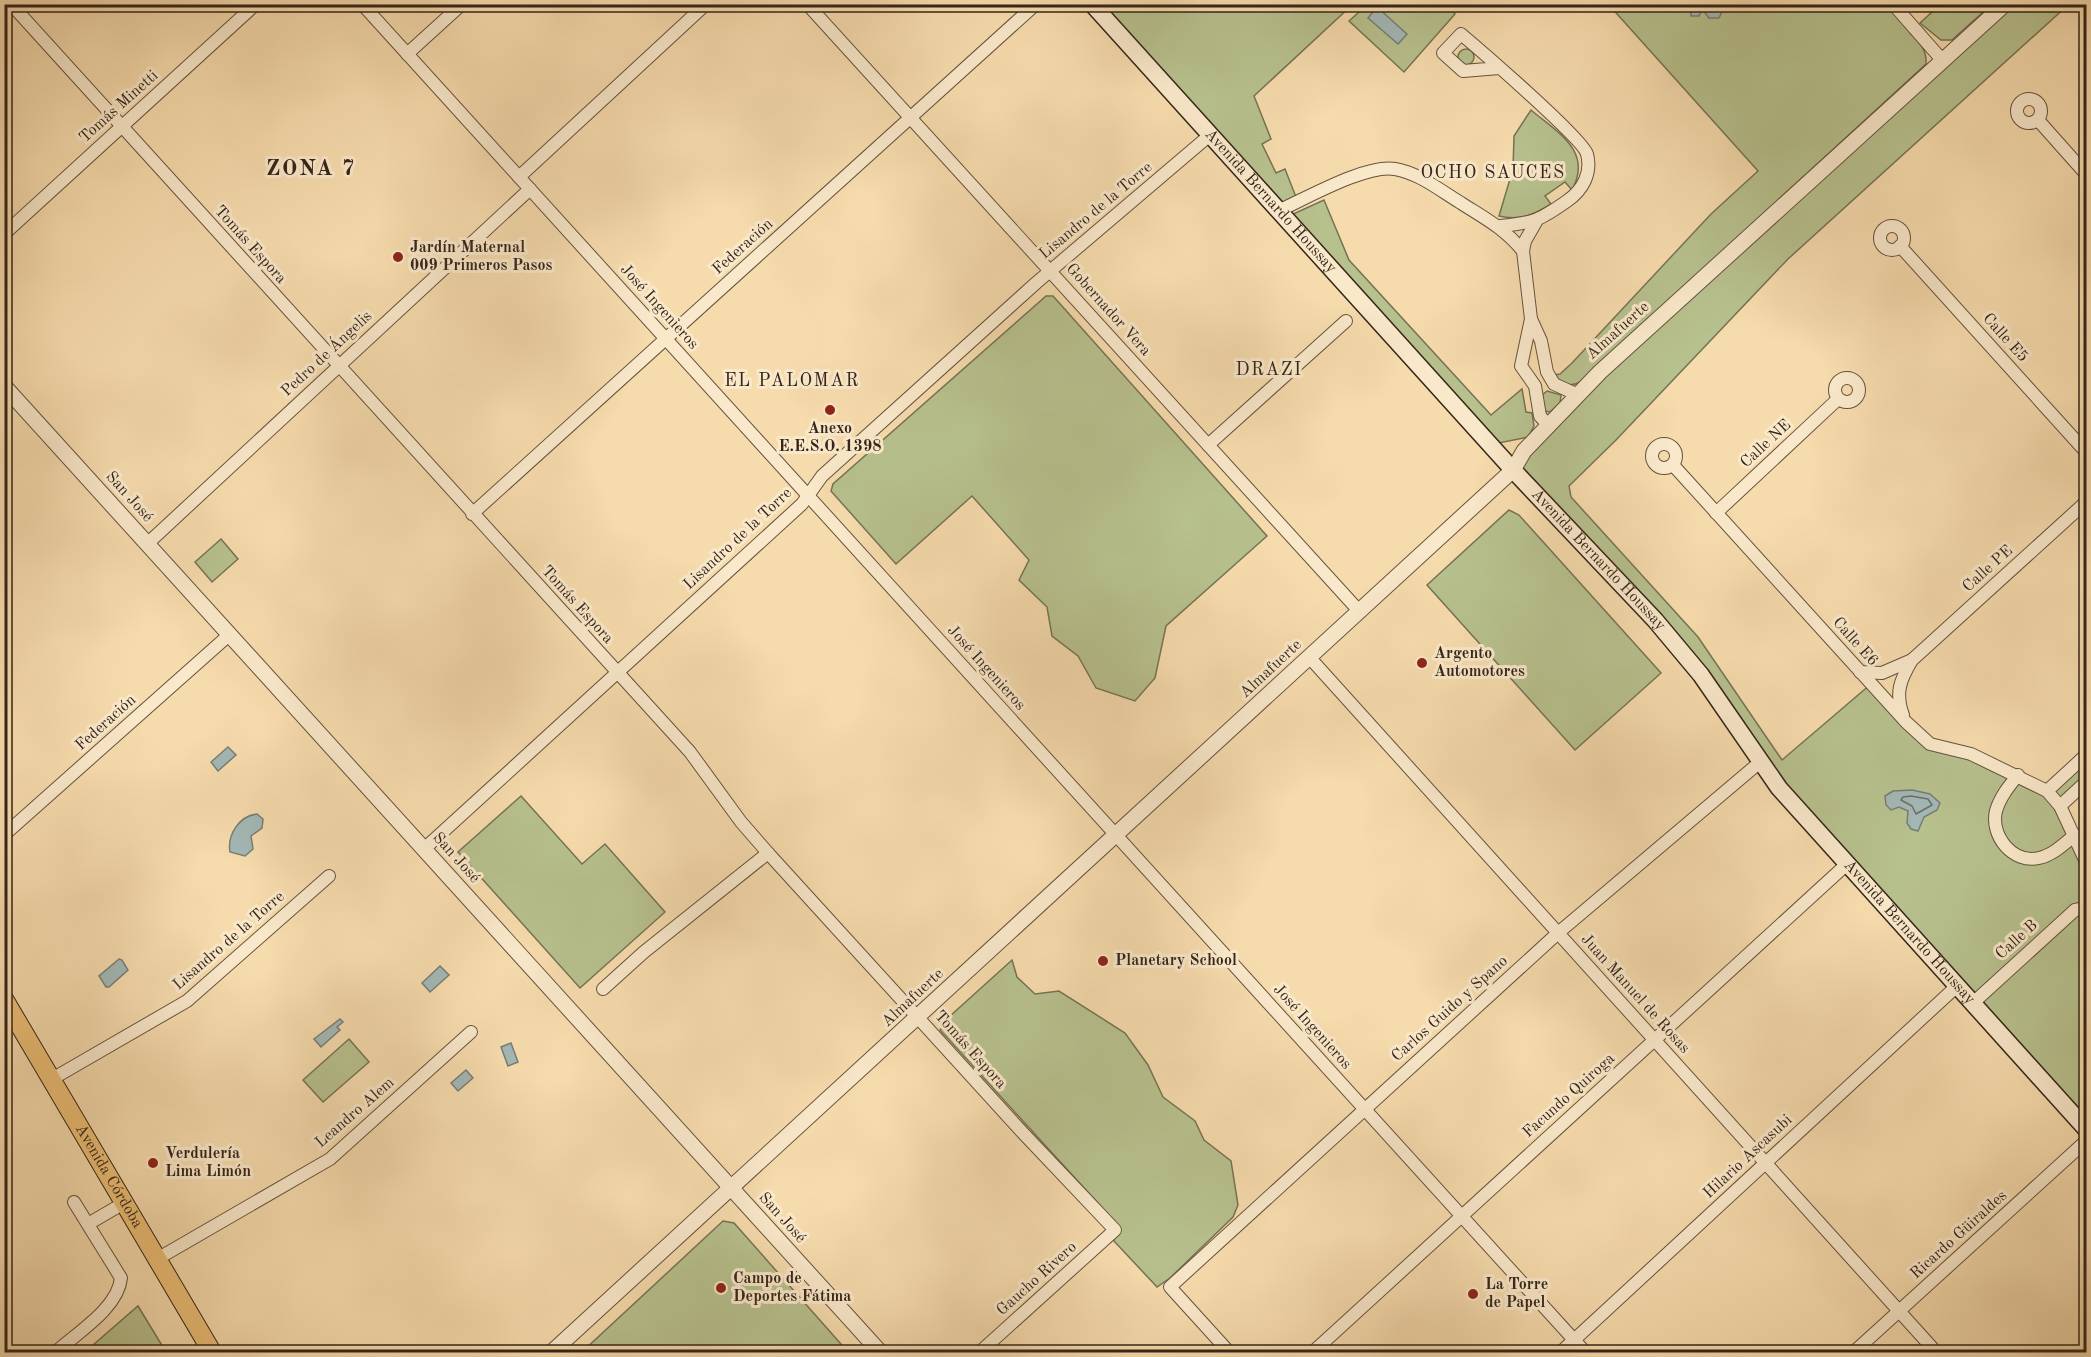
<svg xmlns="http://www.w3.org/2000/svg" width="2091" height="1357" viewBox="0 0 2091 1357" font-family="'Old Standard TT',serif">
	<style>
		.green { fill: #b7c18e; stroke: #767354; stroke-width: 1.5 }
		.water { fill: #a3b8b6; stroke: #777d77; stroke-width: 1.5 }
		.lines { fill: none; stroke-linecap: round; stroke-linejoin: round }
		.shore { stroke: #6c6e68; stroke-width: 1.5 }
		.minor-casing { stroke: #65523e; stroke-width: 14 }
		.tertiary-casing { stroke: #65523e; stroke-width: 17 }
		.secondary-casing { stroke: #352519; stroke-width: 19 }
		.primary-casing { stroke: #352519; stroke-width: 20 }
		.minor { stroke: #f9e8ca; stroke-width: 12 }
		.tertiary { stroke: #f9e8ca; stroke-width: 15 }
		.secondary { stroke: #f9e8ca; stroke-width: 16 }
		.primary { stroke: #ebbe76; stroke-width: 18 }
		.poi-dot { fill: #8f2418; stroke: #f9e8ca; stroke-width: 2 }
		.labels { text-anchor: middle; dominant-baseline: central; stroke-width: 6; stroke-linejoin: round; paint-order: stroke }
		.street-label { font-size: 16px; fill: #352519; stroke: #f9e8ca }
		.poi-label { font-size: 16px; font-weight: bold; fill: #352519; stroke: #f9e8ca; text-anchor: start }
		.neighbourhood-label { font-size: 18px; letter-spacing: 1.5px; fill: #352519; stroke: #f9e8ca }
		.district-label { font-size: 22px; font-weight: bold; letter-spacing: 1.5px; fill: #352519; stroke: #f9e8ca }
	</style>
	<rect width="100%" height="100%" fill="#f6dbad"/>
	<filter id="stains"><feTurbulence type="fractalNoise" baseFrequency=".00333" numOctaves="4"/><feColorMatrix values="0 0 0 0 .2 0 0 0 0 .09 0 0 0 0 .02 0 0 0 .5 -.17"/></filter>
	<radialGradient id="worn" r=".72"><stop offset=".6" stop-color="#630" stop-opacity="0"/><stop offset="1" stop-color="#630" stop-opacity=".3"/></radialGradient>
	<g class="green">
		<polygon points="1941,4 1991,4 1991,5 1952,40 1941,40 1920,23"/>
		<polygon points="1092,5 1352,5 1254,96 1271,139 1262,144 1276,173 1285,169 1296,197 1281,203"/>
		<polygon points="1367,5 1448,5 1455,14 1404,72 1349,21"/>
		<path d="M 1609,5 L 1893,5 L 1914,29 L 1910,33 C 1920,43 1927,50 1926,64 L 1580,382 C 1570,388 1560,384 1553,375 L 1560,374 L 1572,363 L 1711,214 L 1758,171 Z"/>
		<polygon points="2005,5 2068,5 1788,259 1616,440 1569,486 1571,497 1698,637 1782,760 1871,684 1930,744 2047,791 2086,755 2086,782 2061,806 2086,862 2086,1129 1820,835 1734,720 1513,470 1524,451"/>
		<circle cx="1466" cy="57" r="8"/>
		<path d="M 1531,110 C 1558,133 1593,151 1572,190 L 1565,182 L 1545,196 L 1551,204 C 1534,215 1519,221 1499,216 L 1513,169 L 1514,136 Z"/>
		<polygon points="1324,200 1349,260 1491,415 1522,389 1526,412 1532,413 1534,426 1528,437 1499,443 1291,215"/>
		<polygon points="1046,296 1053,296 1267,536 1166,626 1155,678 1135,701 1096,688 1078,656 1052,636 1047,607 1019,580 1029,560 972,496 896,564 831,491 833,484"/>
		<polygon points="1547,391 1561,395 1560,403 1550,412 1544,411 1541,396"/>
		<polygon points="1509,510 1519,515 1661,673 1575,750 1427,585"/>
		<polygon points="221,539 238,559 212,582 195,562"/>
		<polygon points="521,796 582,864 605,844 665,912 580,988 458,852"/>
		<polygon points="1012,960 1017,977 1035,994 1059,991 1125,1033 1148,1065 1163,1097 1195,1121 1204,1140 1231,1161 1238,1205 1233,1217 1170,1278 1157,1287 1114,1241 1117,1224 940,1030 949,1017"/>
		<polygon points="349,1039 369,1062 323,1102 303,1080"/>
		<polygon points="723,1221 734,1223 848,1352 582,1352"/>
		<polygon points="138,1306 166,1352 85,1352"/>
	</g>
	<g class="water">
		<polygon points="1696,5 1723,5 1724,7 1719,18 1709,18 1702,9 1699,16 1691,16 1691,9"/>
		<polygon points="1377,7 1407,34 1398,44 1368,18"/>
		<polygon points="228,747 236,755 218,771 211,762"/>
		<polygon points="1912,790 1930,794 1940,803 1937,810 1924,817 1918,831 1911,829 1907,823 1908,811 1899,807 1891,810 1886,805 1885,796 1893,791"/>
		<path d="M 257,814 L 263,819 L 262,828 L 251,836 L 253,849 L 245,856 L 230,852 C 227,835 239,816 257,814 Z"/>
		<polygon points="119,959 122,960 128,970 109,987 106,987 99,976"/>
		<polygon points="440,966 449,975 430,992 422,983"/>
		<polygon points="340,1019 343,1022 337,1027 340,1030 321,1047 314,1039"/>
		<polygon points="511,1043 518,1062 508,1066 501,1047"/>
		<polygon points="466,1070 473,1078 458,1091 451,1083"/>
	</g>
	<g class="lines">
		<polygon class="shore" points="1911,796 1928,799 1932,805 1916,814 1912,806 1901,800 1903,797"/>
		<defs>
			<g id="minor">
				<polyline points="11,4 690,752 741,822 768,853 1023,1133 1115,1230 980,1352"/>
				<polyline points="362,4 1585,1352"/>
				<polyline points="807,4 1360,612"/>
				<polyline points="1893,4 1943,61"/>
				<polyline points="407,54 462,4"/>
				<path d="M 1499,68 L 1463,71 L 1443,53 L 1461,34 C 1480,50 1583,139 1587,154 C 1592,173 1583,190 1567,201 C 1540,220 1534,223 1500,226"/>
				<circle cx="2029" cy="111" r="12"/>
				<polyline points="2038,120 2086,174"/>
				<polyline points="519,177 706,4"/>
				<path d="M 1278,211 C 1307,198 1366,164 1395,169 C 1419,173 1441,191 1461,203 C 1486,219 1504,228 1523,251"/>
				<polyline points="1536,222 1525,241 1523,251 1531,319 1541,341 1547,372 1554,384 1576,394"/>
				<circle cx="1892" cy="238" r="12"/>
				<polyline points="4,234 256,4"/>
				<polyline points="1900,246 2086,452"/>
				<polyline points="1531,319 1521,366 1535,386 1540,416 1548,425"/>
				<circle cx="1847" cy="390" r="12"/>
				<circle cx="1664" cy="456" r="12"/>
				<polyline points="1208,445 1346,321"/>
				<polyline points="1673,465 1906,722 1930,744 1971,754 2047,791 2060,806 2086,862"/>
				<polyline points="1716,513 1838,399"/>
				<polyline points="472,514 1036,4"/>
				<polyline points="147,544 530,189"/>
				<polyline points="1310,658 1936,1352"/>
				<polyline points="1860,672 1882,673 1912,660"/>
				<path d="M 1903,715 C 1895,693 1900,680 1912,660 L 2086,502"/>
				<path d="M 2018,775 C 2009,786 2000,797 1996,811 C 1990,836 2013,864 2039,858 C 2053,855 2064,844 2075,835"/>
				<polyline points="2047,791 2086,755"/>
				<polyline points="2060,806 2086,782"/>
				<polyline points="4,835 229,635"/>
				<polyline points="424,849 802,504 822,476 1036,283 1210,135"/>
				<polyline points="603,989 644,952 768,853"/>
				<polyline points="1973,1003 2075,910 2086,908"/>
				<polyline points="52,1079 187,1001 329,876"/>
				<polyline points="88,1224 124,1203"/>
				<polyline points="157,1259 330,1159 471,1032"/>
				<path d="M 56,1352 C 78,1332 118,1308 121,1278 L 74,1202"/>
				<polyline points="1229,1352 1170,1287 1558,933 1759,763"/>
				<polyline points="1313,1352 1847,864"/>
				<polyline points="1561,1352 1957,986"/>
				<polyline points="1854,1352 2086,1141"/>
			</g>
			<g id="tertiary">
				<polyline points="4,386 880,1352"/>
				<polyline points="552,1352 1513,470 1524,451 1600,372 2005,4"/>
			</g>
			<g id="secondary">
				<path id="s1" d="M 1092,4 L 1513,470 L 1655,620 L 1701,675 L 1779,788 L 2086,1129"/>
			</g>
			<g id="primary">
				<path id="s2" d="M 4,999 L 212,1352"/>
			</g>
		</defs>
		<use href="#minor" class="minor-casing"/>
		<use href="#tertiary" class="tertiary-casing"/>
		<use href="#secondary" class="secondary-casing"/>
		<use href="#primary" class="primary-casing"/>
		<use href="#minor" class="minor"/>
		<use href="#tertiary" class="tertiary"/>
		<use href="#secondary" class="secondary"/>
		<use href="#primary" class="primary"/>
	</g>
	<g class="poi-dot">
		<circle cx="398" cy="257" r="6"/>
		<circle cx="830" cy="410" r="6"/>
		<circle cx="1422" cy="663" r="6"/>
		<circle cx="1103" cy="961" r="6"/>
		<circle cx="153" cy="1163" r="6"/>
		<circle cx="721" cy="1288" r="6"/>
		<circle cx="1473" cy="1294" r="6"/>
	</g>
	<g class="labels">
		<g class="street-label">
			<text transform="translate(119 107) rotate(-42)">Tomás Minetti</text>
			<text stroke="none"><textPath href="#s1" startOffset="266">Avenida Bernardo Houssay</textPath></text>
			<text transform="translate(1096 211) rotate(-40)">Lisandro de la Torre</text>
			<text transform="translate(250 245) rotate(48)">Tomás Espora</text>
			<text transform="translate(743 247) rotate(-42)">Federación</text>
			<text transform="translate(659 307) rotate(48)">José Ingenieros</text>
			<text transform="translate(1108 310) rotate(48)">Gobernador Vera</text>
			<text transform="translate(1618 331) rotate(-42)">Almafuerte</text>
			<text transform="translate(2005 338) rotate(48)">Calle E5</text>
			<text transform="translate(327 354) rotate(-43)">Pedro de Ángelis</text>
			<text transform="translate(1766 444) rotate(-43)">Calle NE</text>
			<text transform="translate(129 497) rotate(48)">San José</text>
			<text transform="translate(738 539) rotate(-43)">Lisandro de la Torre</text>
			<text stroke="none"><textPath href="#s1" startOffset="752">Avenida Bernardo Houssay</textPath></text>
			<text transform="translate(1988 569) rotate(-42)">Calle PE</text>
			<text transform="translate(577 605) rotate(48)">Tomás Espora</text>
			<text transform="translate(1855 642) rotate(48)">Calle E6</text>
			<text transform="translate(986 668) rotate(48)">José Ingenieros</text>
			<text transform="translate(1271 669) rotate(-43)">Almafuerte</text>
			<text transform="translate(106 723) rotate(-42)">Federación</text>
			<text transform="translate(456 858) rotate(48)">San José</text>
			<text stroke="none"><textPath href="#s1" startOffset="1238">Avenida Bernardo Houssay</textPath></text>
			<text transform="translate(2017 940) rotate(-42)">Calle B</text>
			<text transform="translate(229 941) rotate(-41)">Lisandro de la Torre</text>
			<text transform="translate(1635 994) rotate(48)">Juan Manuel de Rosas</text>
			<text transform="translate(913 998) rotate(-43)">Almafuerte</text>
			<text transform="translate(1450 1009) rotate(-42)">Carlos Guido y Spano</text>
			<text transform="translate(1312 1027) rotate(48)">José Ingenieros</text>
			<text transform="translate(970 1050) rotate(48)">Tomás Espora</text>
			<text transform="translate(1569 1096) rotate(-42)">Facundo Quiroga</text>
			<text transform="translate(355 1113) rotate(-41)">Leandro Alem</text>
			<text transform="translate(1748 1157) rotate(-43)">Hilario Ascasubi</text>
			<text stroke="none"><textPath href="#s2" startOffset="206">Avenida Córdoba</textPath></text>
			<text transform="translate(782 1218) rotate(48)">San José</text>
			<text transform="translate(1959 1235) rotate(-42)">Ricardo Güiraldes</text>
			<text transform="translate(1037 1279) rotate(-42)">Gaucho Rivero</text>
		</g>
		<g class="poi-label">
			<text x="410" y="248">Jardín Maternal<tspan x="410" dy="18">009 Primeros Pasos</tspan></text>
			<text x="830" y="429" text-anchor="middle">Anexo<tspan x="830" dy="18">E.E.S.O. 1398</tspan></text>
			<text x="1434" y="654">Argento<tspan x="1434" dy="18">Automotores</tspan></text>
			<text x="1115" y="961">Planetary School</text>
			<text x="165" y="1154">Verdulería<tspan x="165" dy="18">Lima Limón</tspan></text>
			<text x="733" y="1279">Campo de<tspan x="733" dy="18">Deportes Fátima</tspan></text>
			<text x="1485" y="1285">La Torre<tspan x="1485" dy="18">de Papel</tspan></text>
		</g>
		<g class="neighbourhood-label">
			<text x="1493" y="173">OCHO SAUCES</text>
			<text x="1269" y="370">DRAZI</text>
			<text x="792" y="381">EL PALOMAR</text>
		</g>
		<g class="district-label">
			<text x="311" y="169">ZONA 7</text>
		</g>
	</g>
	<rect width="2091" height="1357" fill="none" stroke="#f6dbad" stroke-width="24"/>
	<rect x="6" y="6" width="2079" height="1345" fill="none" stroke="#352519" stroke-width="3"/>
	<rect x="12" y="12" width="2067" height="1333" fill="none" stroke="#352519" stroke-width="1.5"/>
	<rect width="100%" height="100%" filter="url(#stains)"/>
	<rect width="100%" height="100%" fill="url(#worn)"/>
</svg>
